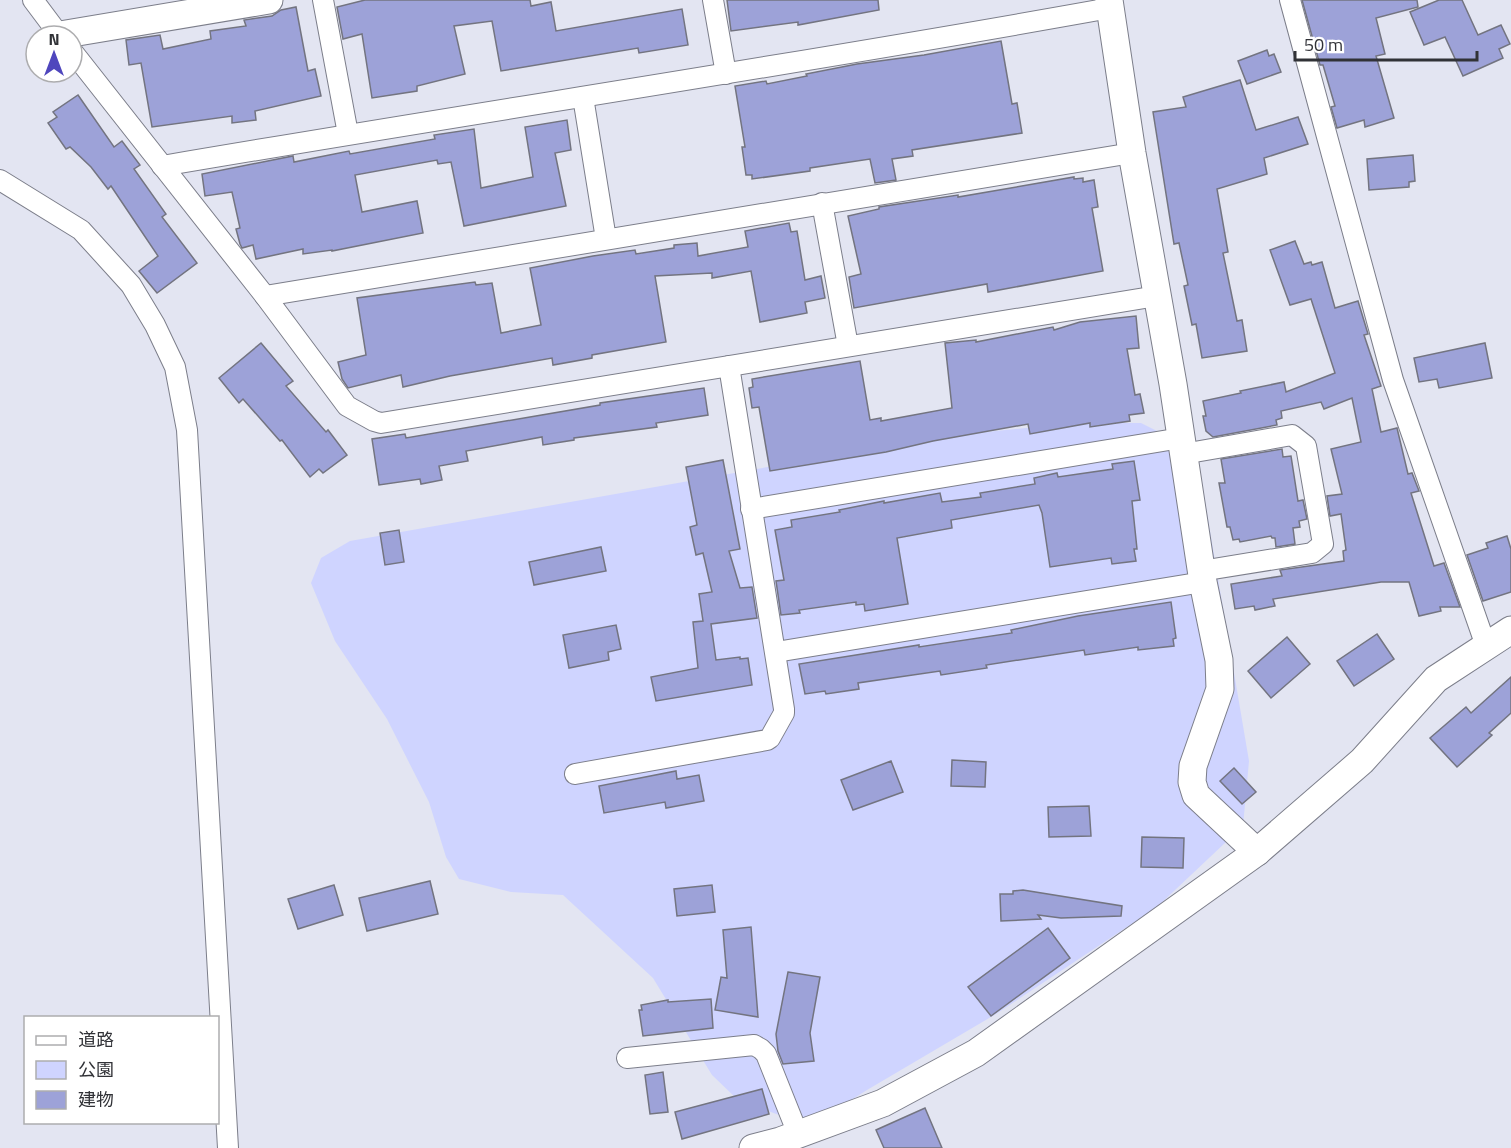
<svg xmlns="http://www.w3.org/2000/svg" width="1511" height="1148" viewBox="0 0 1511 1148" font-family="'Titillium Web','Noto Sans JP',sans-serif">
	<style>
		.green { fill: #cfd4ff }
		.building { fill: #9da2d8; stroke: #737480; stroke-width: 1.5 }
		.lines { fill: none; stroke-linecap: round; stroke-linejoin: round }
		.street-casing { stroke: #7c7e8a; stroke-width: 22 }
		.secondary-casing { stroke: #7c7e8a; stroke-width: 29 }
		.street { stroke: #fff; stroke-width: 20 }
		.secondary { stroke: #fff; stroke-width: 27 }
	</style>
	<rect width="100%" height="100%" fill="#e3e5f2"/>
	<polygon class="green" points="1076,423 1141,423 1179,442 1202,484 1249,761 1243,826 1157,907 996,1014 867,1090 816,1122 790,1119 738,1100 712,1075 653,978 563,895 511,892 459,879 446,857 429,802 387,719 335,641 311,583 321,558 350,541 937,437"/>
	<g class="building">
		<polygon points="365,0 530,0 531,6 551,2 556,31 682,9 688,45 639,53 638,48 501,71 492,21 454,26 465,74 417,86 417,91 372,98 362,34 343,39 337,7"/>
		<polygon points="727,0 878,0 879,10 798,25 798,22 731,31"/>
		<polygon points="1302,0 1417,0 1418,7 1376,18 1385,54 1376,56 1394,118 1365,127 1364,120 1337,128 1331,107 1335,106 1323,65 1320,65"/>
		<polygon points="1439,0 1462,0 1478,35 1501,25 1510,44 1499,49 1503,58 1463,76 1445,37 1424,45 1410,12"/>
		<polygon points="296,7 308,71 315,69 321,96 255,111 256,120 232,123 232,116 152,127 141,63 129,65 126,40 160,35 163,49 211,39 210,31 246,26 244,20 272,16 281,10"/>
		<polygon points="1001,41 1012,104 1017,103 1022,133 912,150 913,156 892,159 896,180 875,183 870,159 810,168 810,171 752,179 752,175 746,175 742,147 745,147 735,86 766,81 767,84 807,76 806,74 857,64 924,55"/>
		<polygon points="1267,50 1269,56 1274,54 1281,72 1247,84 1238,61"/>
		<polygon points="1240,80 1256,130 1298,117 1308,144 1264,158 1267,174 1217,189 1228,252 1223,253 1237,321 1242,320 1247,351 1202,358 1196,324 1192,325 1184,286 1188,285 1179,243 1174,244 1153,112 1186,107 1183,97"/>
		<polygon points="78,95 114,147 122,141 140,165 134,169 166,214 162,217 197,263 157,293 139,271 158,256 111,186 108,189 91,167 70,147 66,149 48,123 57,117 53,112"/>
		<polygon points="567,120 571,150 555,153 566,206 464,226 451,162 438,164 437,160 355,175 362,212 417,201 423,233 332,251 332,250 303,254 303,249 256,259 253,245 242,248 240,244 236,229 240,228 232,192 205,196 202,174 293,156 294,162 349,151 350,154 435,139 434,135 474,129 481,188 533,177 525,127"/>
		<polygon points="1413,155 1415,181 1409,182 1409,187 1369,190 1367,159"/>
		<polygon points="1074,177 1074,179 1083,178 1083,182 1094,180 1098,207 1092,208 1103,271 988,292 987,284 854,308 849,277 861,274 848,216 879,209 879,207 958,195 958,197"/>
		<polygon points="789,223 791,232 797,231 805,280 821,276 825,298 805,302 807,313 760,322 751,271 712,278 712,273 655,276 666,342 592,355 592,358 553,365 552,358 450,376 403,387 401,375 348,388 342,379 338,362 366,355 357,298 475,282 476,285 492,283 501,333 541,325 530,268 593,256 635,250 636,254 674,248 674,245 697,243 698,256 748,247 745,231"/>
		<polygon points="1295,241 1304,264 1311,262 1312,265 1322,262 1335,308 1358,301 1368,334 1364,335 1381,386 1372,389 1381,432 1397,428 1408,474 1412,473 1419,491 1411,493 1434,566 1444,563 1460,607 1440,607 1441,611 1419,616 1409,582 1381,582 1273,599 1275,606 1255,610 1254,606 1235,609 1231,584 1282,576 1280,570 1344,561 1343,551 1346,550 1341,514 1330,516 1327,496 1342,494 1331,449 1361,442 1352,398 1324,409 1321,402 1281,411 1282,418 1276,420 1277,425 1213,437 1206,431 1203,416 1206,416 1203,401 1241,393 1240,391 1284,382 1286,392 1335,373 1311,299 1290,305 1270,250"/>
		<polygon points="1136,316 1139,348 1127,349 1135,395 1140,394 1144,413 1129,415 1130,421 1090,427 1090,423 1030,434 1028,424 933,441 886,452 770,471 759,407 752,408 749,388 753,387 752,379 860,361 870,420 881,418 881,421 952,408 945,343 976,340 976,342 1053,327 1054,330 1080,322"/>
		<polygon points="261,343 293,381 286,386 326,432 328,430 347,455 323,473 319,469 310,477 282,440 280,441 243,399 239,403 219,378"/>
		<polygon points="1485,343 1492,378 1439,388 1437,379 1419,382 1414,358"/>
		<polygon points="704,388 708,415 656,423 657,427 574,438 574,440 543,445 542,437 466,451 468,461 439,466 442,480 421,484 420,479 379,485 372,439 405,434 406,438 600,405 600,403"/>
		<polygon points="1282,449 1283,457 1291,456 1298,501 1303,500 1307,519 1299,521 1300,527 1293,528 1295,544 1276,547 1275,538 1272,538 1271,536 1240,542 1239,539 1233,540 1230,527 1227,527 1219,483 1225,483 1221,459"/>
		<polygon points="723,460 740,549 729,551 740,588 752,587 757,618 711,624 716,660 740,657 740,659 748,658 752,685 656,701 651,677 698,668 693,622 703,621 699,594 712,592 703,553 696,555 690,527 697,525 686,467"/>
		<polygon points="1134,461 1140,500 1132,501 1137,549 1134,549 1136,561 1112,564 1111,558 1050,567 1042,513 1039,505 951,520 952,528 897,538 908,604 865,611 864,604 856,605 856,602 799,610 800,613 781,615 776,581 784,580 775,530 792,527 791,520 840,512 839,510 884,501 884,503 940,493 942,502 981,497 980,493 1035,484 1034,478 1057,473 1058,477 1113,469 1112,464"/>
		<polygon points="399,530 404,562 385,565 380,533"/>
		<polygon points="1507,536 1511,549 1511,592 1483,601 1467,555 1488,548 1486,543"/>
		<polygon points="601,547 606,571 534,585 529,562"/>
		<polygon points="1171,602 1176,638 1173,639 1174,646 1138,650 1138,647 1085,655 1084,650 986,665 987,668 941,675 940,671 858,683 859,689 826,694 825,691 805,694 799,664 919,645 919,647 1012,633 1011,630 1078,616"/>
		<polygon points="616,625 621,649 608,652 609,660 569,668 563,635"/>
		<polygon points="1377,634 1394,659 1354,686 1337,661"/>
		<polygon points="1287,637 1310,664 1271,698 1248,671"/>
		<polygon points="1511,677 1511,713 1489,733 1492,735 1457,767 1430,738 1466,707 1471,713"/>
		<polygon points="952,760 986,762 985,787 951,786"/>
		<polygon points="891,761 903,792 853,810 841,780"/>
		<polygon points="1234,768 1256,792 1242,804 1220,781"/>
		<polygon points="676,771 677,779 699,775 704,801 666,808 665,802 604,813 599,786"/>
		<polygon points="1089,806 1091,836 1049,837 1048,807"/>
		<polygon points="1142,837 1184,838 1183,868 1141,867"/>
		<polygon points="430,881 438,914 367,931 359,898"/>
		<polygon points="334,885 343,915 298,929 288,899"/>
		<polygon points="712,885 715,912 677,916 674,889"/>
		<polygon points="1023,890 1122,906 1121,916 1061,918 1038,915 1041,919 1001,921 1000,894 1013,894 1013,891"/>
		<polygon points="751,927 758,1017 715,1010 721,977 727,978 723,930"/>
		<polygon points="1048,928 1070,958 991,1016 968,987"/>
		<polygon points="788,972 820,977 810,1033 814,1061 783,1064 778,1051 776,1034"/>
		<polygon points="711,999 713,1028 643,1036 639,1010 642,1010 641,1005 668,1000 668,1002"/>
		<polygon points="663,1072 668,1112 650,1114 645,1075"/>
		<polygon points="762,1089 769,1114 682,1139 675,1112"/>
		<polygon points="925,1108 942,1148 884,1148 876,1130"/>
	</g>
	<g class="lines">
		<defs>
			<g id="street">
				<polyline points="33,0 60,36"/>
				<polyline points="323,0 348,134"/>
				<polyline points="713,0 726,74"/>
				<polyline points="1290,0 1393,380 1486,646"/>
				<polyline points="72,51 265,296 347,406 374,421 381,423 1157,296"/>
				<polyline points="583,97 606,239"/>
				<path d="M 162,166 C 478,112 795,65 1110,8"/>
				<polyline points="0,180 81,230 131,285 155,325 175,367 187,430 228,1148"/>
				<polyline points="822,203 848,346"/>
				<polyline points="265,296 1132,153"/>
				<polyline points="1183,454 1292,435 1306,446 1323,544 1312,553 1201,571"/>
				<polyline points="751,509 1181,438"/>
				<polyline points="776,652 1203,582"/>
				<polyline points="575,774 767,740 770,738 784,713 784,709 729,366"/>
				<polyline points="627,1058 754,1045 761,1049 766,1054 798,1134"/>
			</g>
			<g id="secondary">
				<polyline points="1109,0 1132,153 1173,384 1203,582 1219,660 1220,689 1193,766 1192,782 1196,795 1257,852"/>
				<polyline points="60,35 269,0"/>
				<polyline points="753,1148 780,1141 883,1103 976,1053 1257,852 1362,761 1436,679 1511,630"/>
			</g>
		</defs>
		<use href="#street" class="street-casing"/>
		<use href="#secondary" class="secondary-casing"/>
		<use href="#street" class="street"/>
		<use href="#secondary" class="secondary"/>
	</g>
	<rect x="24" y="1016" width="195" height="108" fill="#ffffff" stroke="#adadaf" stroke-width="1.5"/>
	<rect x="36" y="1036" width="30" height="9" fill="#ffffff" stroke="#adadaf" stroke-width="1.5"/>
	<text x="78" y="1046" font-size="18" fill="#313237">道路</text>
	<rect x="36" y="1061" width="30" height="18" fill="#cfd4ff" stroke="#adadaf" stroke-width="1.5"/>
	<text x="78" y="1076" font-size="18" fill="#313237">公園</text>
	<rect x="36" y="1091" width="30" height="18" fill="#9da2d8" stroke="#adadaf" stroke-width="1.5"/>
	<text x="78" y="1106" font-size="18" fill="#313237">建物</text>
	<g transform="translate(54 54)"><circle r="28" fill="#ffffff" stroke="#adadaf" stroke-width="1.5"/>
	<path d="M0-4.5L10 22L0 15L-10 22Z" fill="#4f46bd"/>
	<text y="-9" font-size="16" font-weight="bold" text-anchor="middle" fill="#313237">N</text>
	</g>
	<path d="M1295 51v9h182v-9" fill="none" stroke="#313237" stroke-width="3"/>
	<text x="1304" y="51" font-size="18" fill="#313237" stroke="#ffffff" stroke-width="4.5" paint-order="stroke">50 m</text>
</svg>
